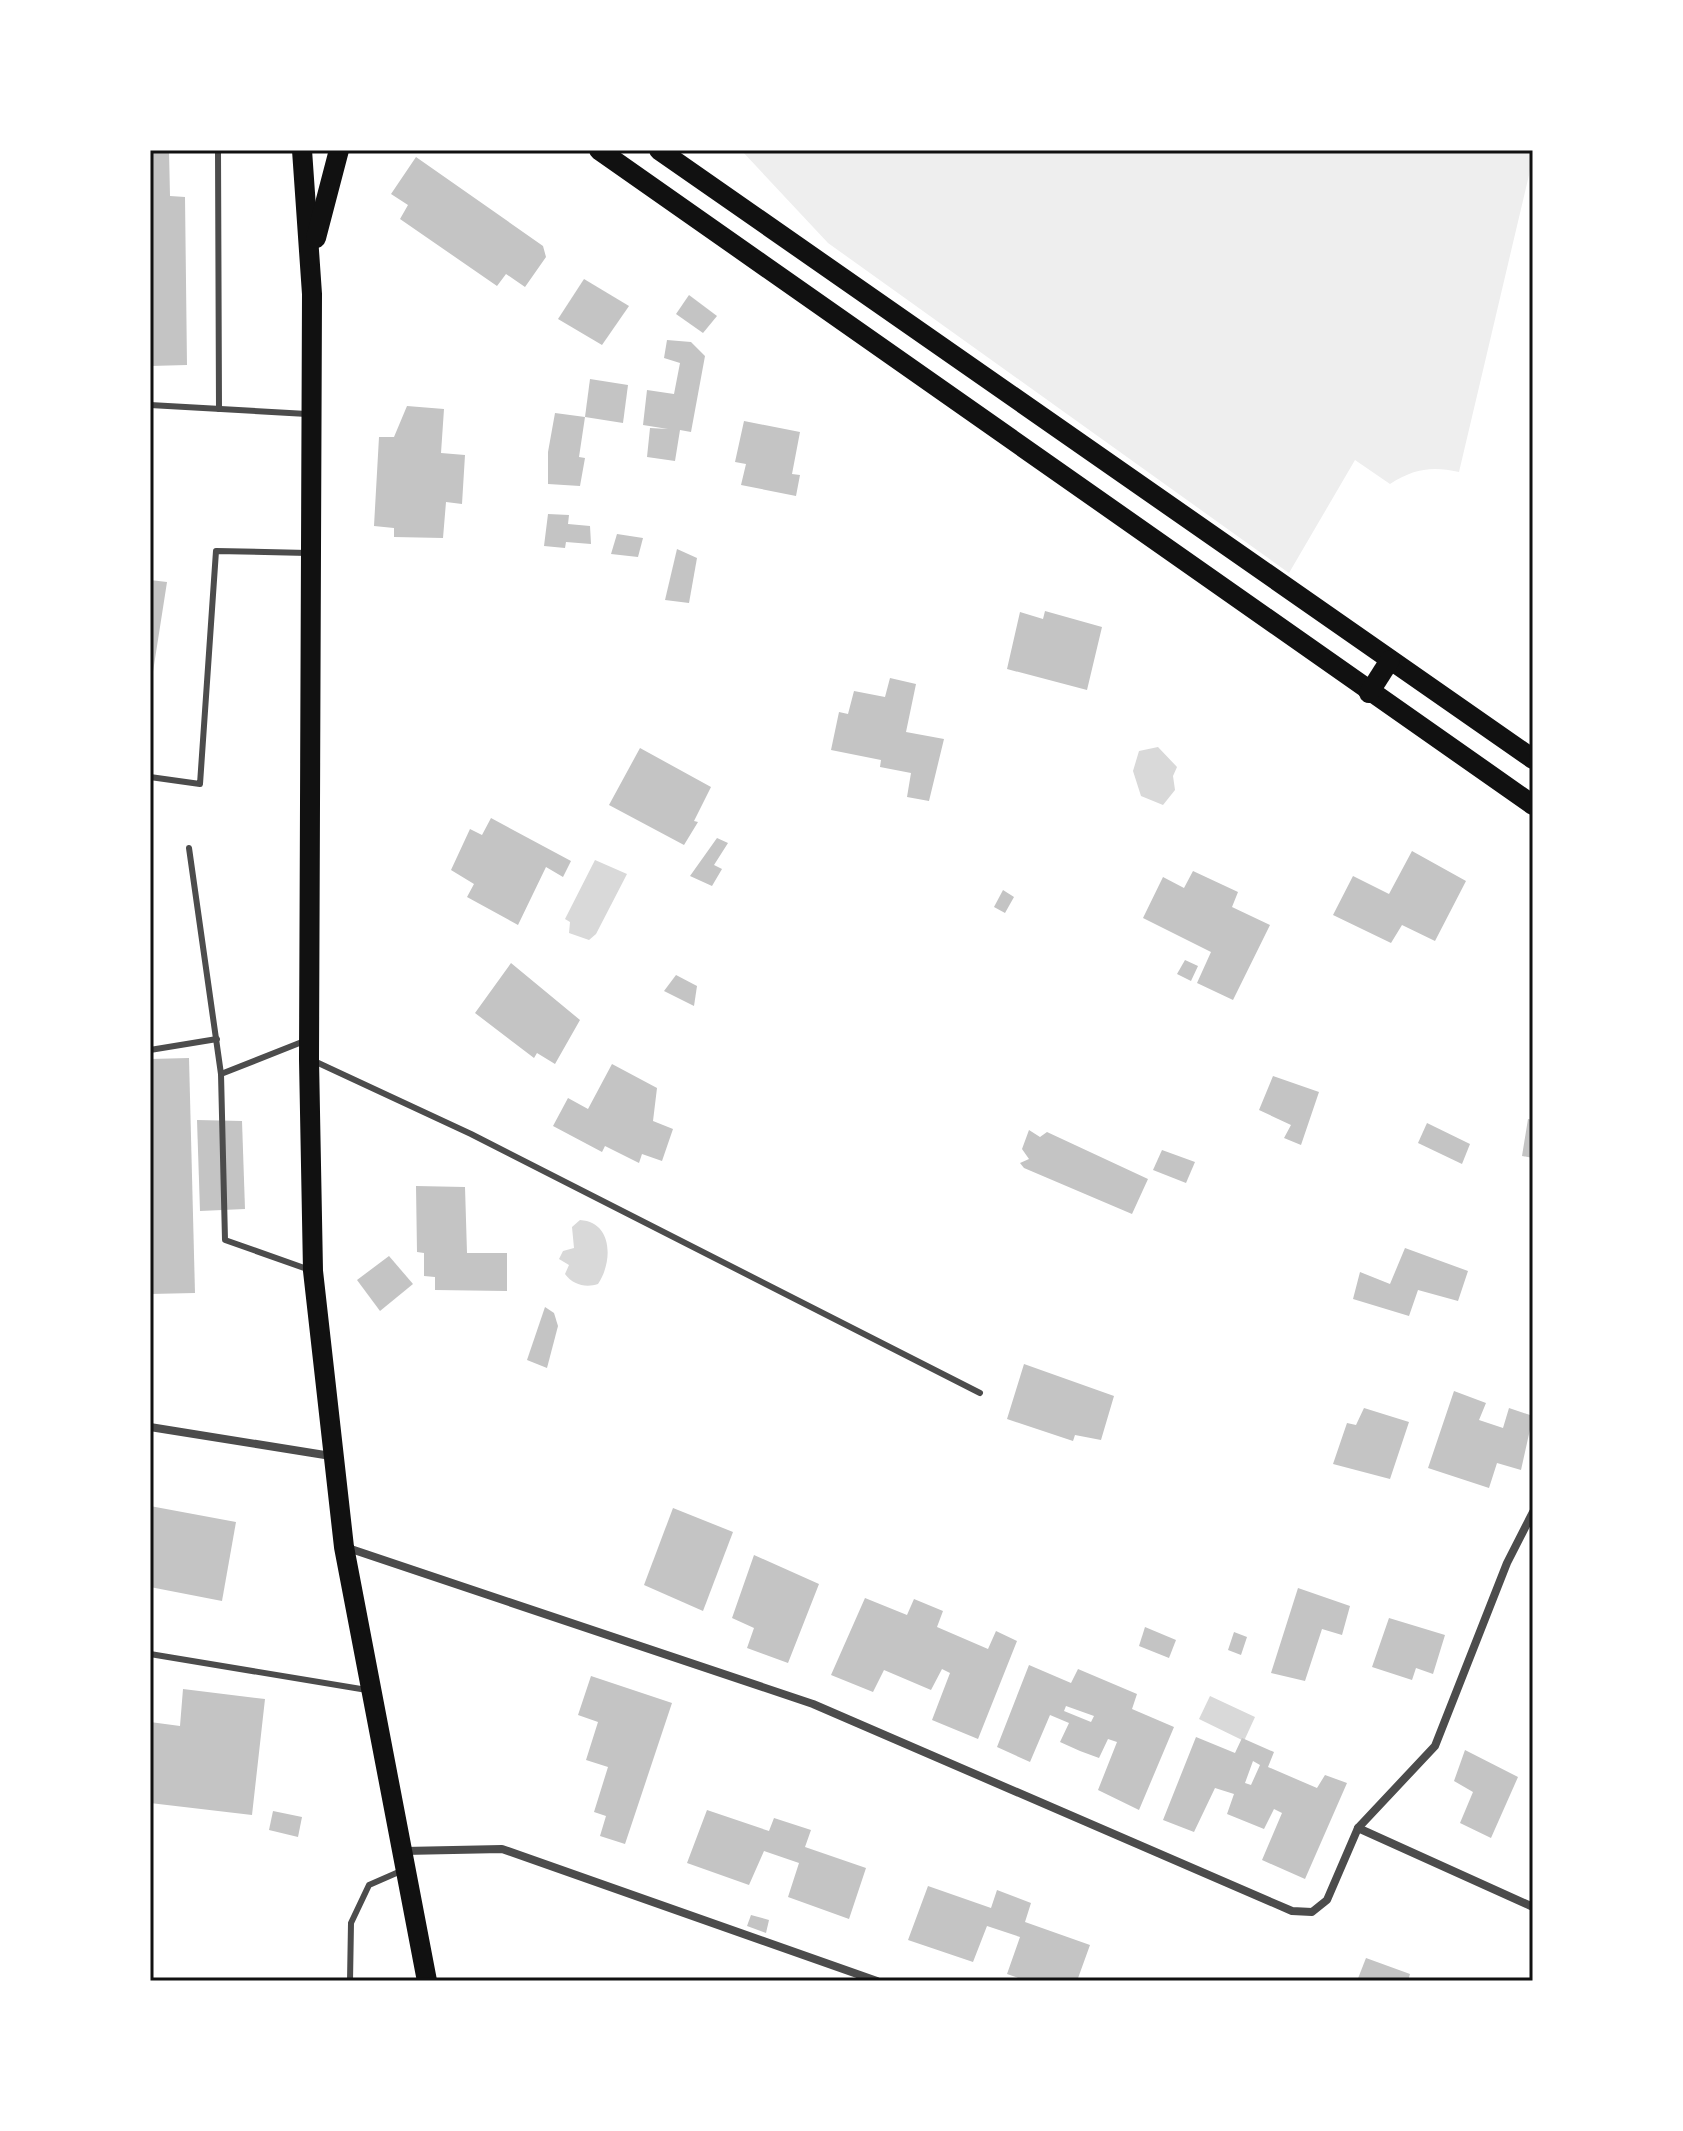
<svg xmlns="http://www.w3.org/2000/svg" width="1683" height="2131" viewBox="0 0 1683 2131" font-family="'Times New Roman',serif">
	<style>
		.green { fill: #eee }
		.water { fill: #d9d9d9 }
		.building { fill: #c4c4c4; fill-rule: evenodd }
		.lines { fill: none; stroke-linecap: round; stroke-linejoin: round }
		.service { stroke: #4c4c4c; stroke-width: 6 }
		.minor { stroke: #4c4c4c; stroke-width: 8 }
		.primary { stroke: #111; stroke-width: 20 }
		.neatline { fill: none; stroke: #111; stroke-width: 3 }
	</style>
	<rect width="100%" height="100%" fill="#fff"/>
	<path class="green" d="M 741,150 L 1533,150 L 1533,158 L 1459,472 C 1431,466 1414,469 1390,484 L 1355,460 L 1289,573 L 828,243 Z"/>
	<g class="water">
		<polygon points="1158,747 1177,767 1173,776 1175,790 1163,805 1141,796 1133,771 1139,751"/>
		<polygon points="595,860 627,874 596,934 589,940 569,933 570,922 565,919"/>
		<path d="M 580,1220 C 613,1222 613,1262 598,1284 C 586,1288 573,1285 565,1274 L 569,1265 L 559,1259 L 563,1251 L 574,1248 L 572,1227 Z"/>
		<polygon points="1210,1696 1255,1717 1244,1741 1199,1719"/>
	</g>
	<g class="building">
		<polygon points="150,150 169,150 170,196 185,197 187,365 150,366"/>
		<polygon points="416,157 543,246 546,257 525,287 506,274 497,286 400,219 408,205 391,194"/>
		<polygon points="584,279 629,306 602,345 558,319"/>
		<polygon points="689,295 717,316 703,333 676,314"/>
		<polygon points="667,340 691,342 705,356 691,432 680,430 675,461 647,457 650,428 668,429 643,425 647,390 674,394 680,363 664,358"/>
		<polygon points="590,379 628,385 623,423 585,417"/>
		<polygon points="407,406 444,409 441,453 465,455 462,504 446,502 443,538 394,537 394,528 374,526 379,437 394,437"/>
		<polygon points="555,413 585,417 579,457 585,458 580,486 548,484 548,452"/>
		<polygon points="744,421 800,432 792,474 800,475 796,496 741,485 746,464 735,462"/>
		<polygon points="548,514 569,515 568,524 590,526 591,544 566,542 565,548 544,546"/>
		<polygon points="617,534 643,538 638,557 611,554"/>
		<polygon points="677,549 697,558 689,603 665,600"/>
		<polygon points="150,580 167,582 152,678 150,678"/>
		<polygon points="1045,611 1102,627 1087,690 1007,669 1020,612 1043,619"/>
		<polygon points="890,678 916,684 906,732 944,739 929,801 907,797 911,773 880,767 881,760 831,750 839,712 848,714 854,691 885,697"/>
		<polygon points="640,748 711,787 694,821 698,822 684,845 609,805"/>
		<polygon points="491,818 571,861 563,877 546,867 518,925 467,897 474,884 451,870 470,829 482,835"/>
		<polygon points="717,838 728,843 714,865 722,869 712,886 690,876"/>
		<polygon points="1412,851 1466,881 1435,941 1402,925 1391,943 1333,915 1353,876 1389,894"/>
		<polygon points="1193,871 1238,892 1232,907 1270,925 1233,1000 1197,983 1211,952 1143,918 1163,877 1184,888"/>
		<polygon points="1003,890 1014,897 1005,913 994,907"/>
		<polygon points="1185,960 1198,966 1191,981 1177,974"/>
		<polygon points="511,963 580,1020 555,1064 537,1053 534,1058 475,1013"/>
		<polygon points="676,975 697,986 694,1006 664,991"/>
		<polygon points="189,1058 195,1293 150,1294 150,1059"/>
		<polygon points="612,1064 657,1088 653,1121 673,1129 662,1161 642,1154 639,1163 605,1146 602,1152 553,1126 568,1098 588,1109"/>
		<polygon points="1273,1076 1319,1092 1301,1145 1284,1138 1291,1125 1259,1110"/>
		<polygon points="1528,1119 1533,1120 1533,1158 1522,1156"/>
		<polygon points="197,1120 242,1121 245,1209 200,1211"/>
		<polygon points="1427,1123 1470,1144 1462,1164 1418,1143"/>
		<polygon points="1029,1130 1040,1137 1047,1132 1148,1179 1132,1214 1024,1168 1020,1163 1029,1159 1022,1149"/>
		<polygon points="1162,1150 1195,1162 1186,1183 1153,1170"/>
		<polygon points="416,1186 465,1187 467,1253 507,1253 507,1291 435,1290 435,1277 424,1276 424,1253 417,1252"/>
		<polygon points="1405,1248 1468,1271 1458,1301 1418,1290 1409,1316 1353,1299 1360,1272 1390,1284"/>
		<polygon points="389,1256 413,1284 380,1311 357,1280"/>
		<polygon points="545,1307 554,1313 558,1326 547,1368 527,1360"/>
		<polygon points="1024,1364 1114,1396 1101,1440 1075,1435 1073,1441 1007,1419"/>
		<polygon points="1454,1391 1486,1403 1479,1420 1503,1428 1509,1408 1533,1416 1521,1470 1497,1463 1489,1488 1428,1468"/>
		<polygon points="1364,1408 1409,1422 1390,1479 1333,1464 1347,1423 1356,1425"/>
		<polygon points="150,1506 236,1522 222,1601 150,1587"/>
		<polygon points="673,1508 733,1532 703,1611 644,1585"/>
		<polygon points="754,1555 819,1584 788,1663 747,1648 754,1628 732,1618"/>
		<polygon points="1298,1588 1350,1606 1342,1635 1322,1629 1305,1681 1271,1673"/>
		<polygon points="865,1598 907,1615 914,1599 943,1611 937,1627 988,1649 996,1631 1017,1641 978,1739 932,1720 950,1673 942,1669 931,1690 884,1670 873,1692 831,1675"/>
		<polygon points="1389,1618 1445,1635 1433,1674 1416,1668 1412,1680 1372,1667"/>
		<polygon points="1145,1627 1176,1640 1169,1658 1139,1646"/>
		<polygon points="1234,1632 1247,1637 1241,1655 1228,1650"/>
		<path d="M 1029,1665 L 1071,1683 L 1078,1669 L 1137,1694 L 1132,1709 L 1174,1727 L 1139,1810 L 1098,1790 L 1117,1742 L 1108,1739 L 1099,1758 L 1080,1751 L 1060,1742 L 1069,1723 L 1050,1715 L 1030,1762 L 997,1747 ZM 1066,1706 L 1094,1716 L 1091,1722 L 1064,1711 Z"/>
		<polygon points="591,1676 672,1703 625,1844 600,1836 606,1816 594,1812 608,1767 586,1760 598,1722 578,1715"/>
		<polygon points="183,1689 265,1699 252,1815 150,1803 150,1722 180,1726"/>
		<path d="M 1196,1737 L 1235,1753 L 1242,1738 L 1274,1752 L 1268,1767 L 1317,1788 L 1325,1775 L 1347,1783 L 1305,1879 L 1262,1860 L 1282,1813 L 1274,1809 L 1264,1829 L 1227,1814 L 1234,1794 L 1215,1788 L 1194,1832 L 1163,1820 ZM 1253,1761 L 1260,1765 L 1251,1785 L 1245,1783 Z"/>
		<polygon points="1465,1750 1518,1777 1491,1838 1460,1823 1473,1792 1454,1781"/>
		<polygon points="707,1810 769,1831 774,1818 811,1830 805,1847 866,1868 849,1919 788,1897 799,1863 764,1851 749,1885 687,1863"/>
		<polygon points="273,1811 302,1817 298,1837 269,1830"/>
		<polygon points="928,1886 991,1908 997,1890 1031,1903 1025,1922 1090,1945 1077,1981 1027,1981 1007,1974 1020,1937 987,1926 973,1962 908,1940"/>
		<polygon points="751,1915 769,1920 766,1933 747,1926"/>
		<polygon points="1366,1958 1410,1974 1408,1981 1357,1981"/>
	</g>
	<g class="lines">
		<g class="service">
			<polyline points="218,150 219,409"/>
			<polyline points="150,405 307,414"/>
			<polyline points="150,777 200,784 216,551 308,553"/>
			<polyline points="189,848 221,1074"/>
			<polyline points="307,1040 221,1074 225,1240 310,1270"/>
			<polyline points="150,1050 217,1039"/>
			<polyline points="314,1061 471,1134 980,1393"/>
			<polyline points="150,1654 367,1690"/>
			<polyline points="350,1981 351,1923 369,1885 401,1871"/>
		</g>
		<g class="minor">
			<polyline points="150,1427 331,1456"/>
			<polyline points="345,1547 813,1704 1292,1911 1312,1912 1327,1900 1358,1828 1435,1746 1507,1563 1533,1512"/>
			<polyline points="1358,1828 1533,1907"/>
			<polyline points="404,1851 502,1849 877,1981"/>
		</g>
		<g class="primary">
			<polyline points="302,150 312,294 309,1059 313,1271 344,1547 427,1981"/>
			<polyline points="599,150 1533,805"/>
			<polyline points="659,150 1533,759"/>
			<polyline points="316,238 339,150"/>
			<polyline points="1369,693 1390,660"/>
		</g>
	</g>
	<rect width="1683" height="2131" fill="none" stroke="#ffffff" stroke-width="304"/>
	<rect x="152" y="152" width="1379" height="1827" class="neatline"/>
</svg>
